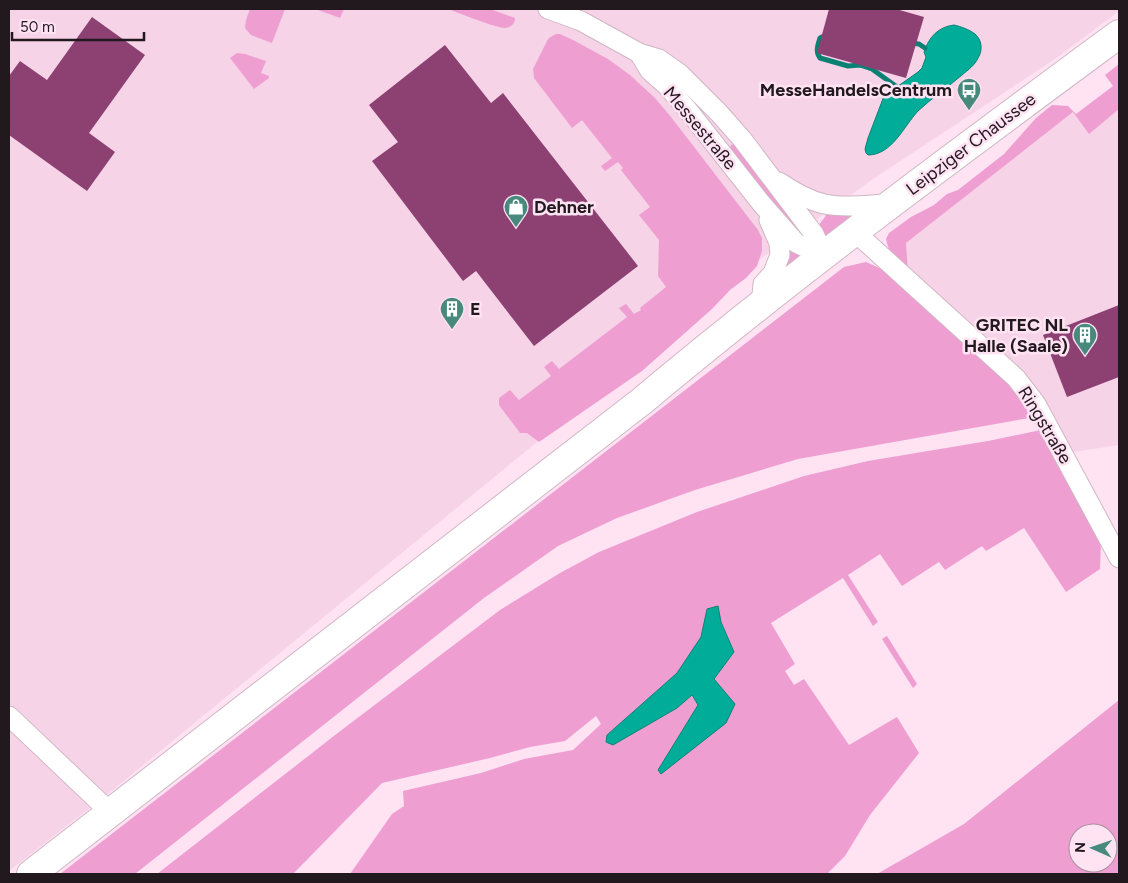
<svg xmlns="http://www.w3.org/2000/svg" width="1128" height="883" viewBox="0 0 1128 883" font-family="Figtree,sans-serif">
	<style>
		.built { fill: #f6d3e7 }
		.green { fill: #ef9ed1; fill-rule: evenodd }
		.water { fill: #01ad98; stroke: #0b8174 }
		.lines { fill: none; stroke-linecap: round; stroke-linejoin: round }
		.stream { stroke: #0b8174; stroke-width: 5 }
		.building { fill: #8d4173 }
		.street-casing { stroke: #d1b6c5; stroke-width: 21 }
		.primary-casing { stroke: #d1b6c5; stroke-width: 30 }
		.street { stroke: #fff; stroke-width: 19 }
		.primary { stroke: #fff; stroke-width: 28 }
		.labels { text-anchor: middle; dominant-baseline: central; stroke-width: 5; stroke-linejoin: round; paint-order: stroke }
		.poi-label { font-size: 18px; font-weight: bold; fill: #22191f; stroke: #ffe3f3; text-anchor: end }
		.street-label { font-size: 18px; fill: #22191f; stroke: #ffe3f3 }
	</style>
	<rect width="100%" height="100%" fill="#ffe3f3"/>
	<g class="built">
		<polygon points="9,9 1119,9 1119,11 1055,59 876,177 759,260 114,789 9,871"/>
		<polygon points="1119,109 1119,445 1073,452 1047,405 1034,385 1014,364 908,271 906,243 1073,112 1089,133"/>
	</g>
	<g class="green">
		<polygon points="250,9 285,9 272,43 251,35 245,28 246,20"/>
		<polygon points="319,9 344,9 340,18 318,10"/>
		<path d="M 448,9 L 490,9 L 515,18 C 515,24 511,27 505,28 C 496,28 459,13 448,9 Z"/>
		<polygon points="556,34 560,34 573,40 608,59 630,75 655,98 671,117 758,230 762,238 762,251 757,266 746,278 730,290 712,309 642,371 539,442 527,433 520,433 499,405 499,398 510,390 519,400 551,376 544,367 552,361 559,369 627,317 619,308 626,304 634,314 641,310 640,308 666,287 658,276 659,240 639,215 650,207 621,170 623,168 618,162 605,171 601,166 612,158 582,120 572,128 534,78 533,69 547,41 549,38"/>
		<polygon points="237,53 245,54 266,61 261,73 269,76 269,78 254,89 230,58"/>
		<polygon points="1119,64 1119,109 1089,134 1073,112 906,243 908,271 890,253 887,243 886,239 889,233 911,217 934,205 947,194 958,190 1004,154 1036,118 1052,105 1068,106 1076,114 1113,86 1105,75"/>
		<polygon points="735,144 797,223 791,227 730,148 731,145"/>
		<polygon points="827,212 855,216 826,237 818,226 825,217"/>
		<polygon points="794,245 802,256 779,275 787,250"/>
		<polygon points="866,262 884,270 1018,392 1035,417 798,459 695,490 617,518 558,546 484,598 135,874 60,874 844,267"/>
		<path d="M 1041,430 L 1101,541 L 1100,569 L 1066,592 L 1024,528 L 986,551 L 982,546 L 945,570 L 939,562 L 902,586 L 880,554 L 848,575 L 878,622 L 873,626 L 843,578 L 771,623 L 795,664 L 785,671 L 794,685 L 804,679 L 849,745 L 897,717 L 919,753 L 870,815 L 845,856 L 827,874 L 350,874 L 392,814 L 404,806 L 403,791 L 481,773 L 524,759 L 573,750 L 601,724 L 596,716 L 565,741 L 530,747 L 490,758 L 382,783 L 293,874 L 157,874 L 339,732 L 500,610 L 560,573 L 599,552 L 697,512 L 804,476 L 868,461 L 988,441 ZM 707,609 L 721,622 L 734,652 L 714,679 L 661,773 L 658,770 L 698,705 L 691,695 L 677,708 L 613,745 L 606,742 L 607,735 L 677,673 L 701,637 Z"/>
		<polygon points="887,636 917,684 913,688 882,639"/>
		<path d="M 1119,700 L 1119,874 L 877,874 L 964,824 ZM 1078,833 L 1108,833 L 1108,863 L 1078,863 Z"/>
	</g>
	<g class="water">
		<path d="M 954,25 C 962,27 968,29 975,34 C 982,40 983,50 978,58 C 975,65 968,70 962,75 C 948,87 932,98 918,111 C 904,126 892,155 868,155 L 866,153 L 865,149 L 868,138 L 884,96 L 918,72 L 922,68 L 926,57 L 924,52 C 929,37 938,27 954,25 Z"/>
		<polygon points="718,606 721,622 734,652 714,679 735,704 726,723 661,774 658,770 698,705 692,695 677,708 613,745 606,742 607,735 677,673 701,637 707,609"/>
	</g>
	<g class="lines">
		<g class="stream">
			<path d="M 828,34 L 820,38 C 818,45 815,51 820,58 L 848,66 L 860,65 L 872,69 L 897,87"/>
			<polyline points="911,43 919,44 925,48"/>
		</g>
	</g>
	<g class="building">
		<polygon points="829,9 896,9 924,17 906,78 817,53"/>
		<polygon points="92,17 145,55 89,133 115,152 87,191 9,135 9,76 20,61 47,80"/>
		<polygon points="445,45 491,103 503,93 638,266 534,346 476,271 463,281 372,161 398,142 369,105"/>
		<polygon points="1119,305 1119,377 1067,397 1043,335"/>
	</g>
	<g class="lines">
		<defs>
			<g id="street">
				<polyline points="548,9 581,21 639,53 659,59 679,73 719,113 742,139 814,234 824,256"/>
				<polyline points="639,53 650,71 667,86 691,114 761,203 796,243 824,256"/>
				<path d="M 779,182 C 792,191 808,200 824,204 C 846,208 869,206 891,203"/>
				<polyline points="855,232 1016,378 1036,404 1119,558"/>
				<polyline points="761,305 763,284 773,273 780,255 779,243 769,220"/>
				<polyline points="9,716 110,812"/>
			</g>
			<path id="primary" d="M 31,874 L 642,401 C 796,272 958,153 1119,34"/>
		</defs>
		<use href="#street" class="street-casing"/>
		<use href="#primary" class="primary-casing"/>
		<use href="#street" class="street"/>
		<use href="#primary" class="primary"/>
	</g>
	<defs>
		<symbol id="bus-pin" viewBox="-11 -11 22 30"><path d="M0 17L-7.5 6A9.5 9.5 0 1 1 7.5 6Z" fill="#478a7d" stroke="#ffe3f3"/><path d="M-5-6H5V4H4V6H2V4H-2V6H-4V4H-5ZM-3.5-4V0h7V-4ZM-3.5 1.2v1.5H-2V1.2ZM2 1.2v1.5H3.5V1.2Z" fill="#fff"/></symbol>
		<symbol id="shop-pin" viewBox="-11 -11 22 30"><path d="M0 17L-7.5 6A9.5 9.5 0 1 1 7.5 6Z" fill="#478a7d" stroke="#ffe3f3"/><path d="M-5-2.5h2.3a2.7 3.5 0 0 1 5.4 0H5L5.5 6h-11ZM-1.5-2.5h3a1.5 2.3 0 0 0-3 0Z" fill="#fff"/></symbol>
		<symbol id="building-pin" viewBox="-11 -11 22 30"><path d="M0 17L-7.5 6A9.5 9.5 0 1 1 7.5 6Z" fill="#478a7d" stroke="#ffe3f3"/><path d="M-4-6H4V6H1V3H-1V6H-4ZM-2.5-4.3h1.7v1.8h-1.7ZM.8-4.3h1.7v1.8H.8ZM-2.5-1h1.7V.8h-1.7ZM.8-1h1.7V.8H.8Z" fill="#fff"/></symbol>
	</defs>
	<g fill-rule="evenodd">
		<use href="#bus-pin" x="955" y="76" width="28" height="38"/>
		<use href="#shop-pin" x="502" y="193" width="28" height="38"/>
		<use href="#building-pin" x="438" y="295" width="28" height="38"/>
		<use href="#building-pin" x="1071" y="321" width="28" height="38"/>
	</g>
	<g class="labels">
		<g class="poi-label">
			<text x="952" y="90">MesseHandelsCentrum</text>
			<text x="534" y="207" text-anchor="start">Dehner</text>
			<text x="470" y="309" text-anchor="start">E</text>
			<text x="1068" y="325">GRITEC NL<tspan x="1068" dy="21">Halle (Saale)</tspan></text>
		</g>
		<g class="street-label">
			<text transform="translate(700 128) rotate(50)">Messestraße</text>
			<text transform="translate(971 144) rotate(-37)">Leipziger Chaussee</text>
			<text transform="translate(1045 425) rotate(59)">Ringstraße</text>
		</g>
	</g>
	<rect width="1128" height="883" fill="none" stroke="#22191f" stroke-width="20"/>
	<g transform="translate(1093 848) rotate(272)"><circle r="24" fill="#ffe3f3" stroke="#a7929e"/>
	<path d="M0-4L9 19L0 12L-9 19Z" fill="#478a7d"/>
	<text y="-8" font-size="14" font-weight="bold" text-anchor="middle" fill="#22191f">N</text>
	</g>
	<path d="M12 32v8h132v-8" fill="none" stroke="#22191f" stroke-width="2.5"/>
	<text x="20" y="32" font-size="15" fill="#22191f" stroke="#ffe3f3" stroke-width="4" paint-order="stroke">50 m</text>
</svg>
